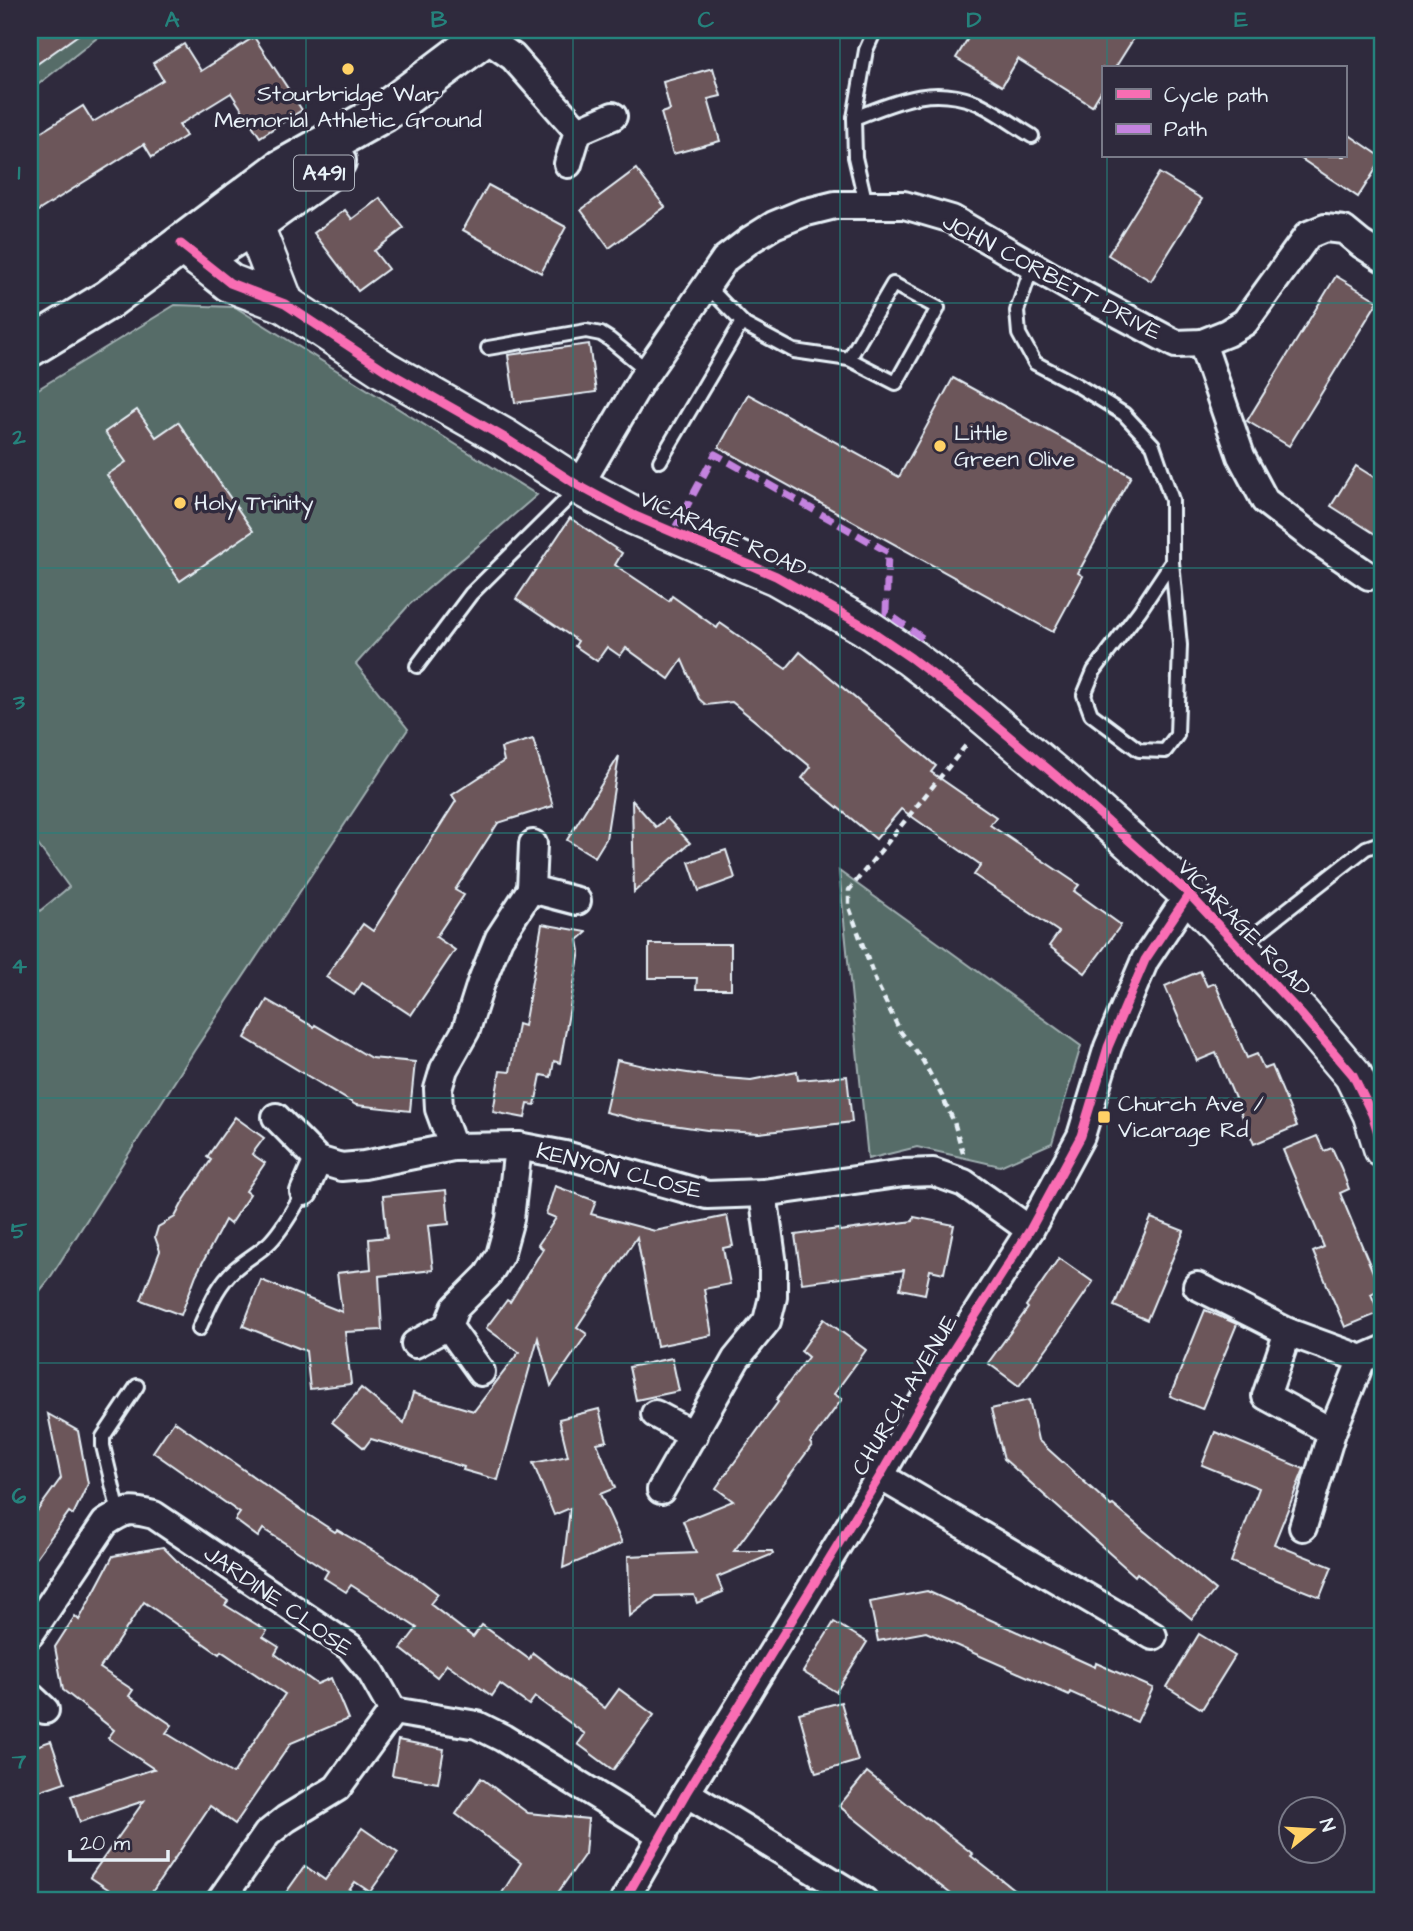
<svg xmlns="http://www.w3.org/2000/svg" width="1413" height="1931" viewBox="0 0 1413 1931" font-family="'Architects Daughter',sans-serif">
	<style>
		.green { fill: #566c67; stroke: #9faeb0; stroke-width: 2 }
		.building { fill: #6c565a; stroke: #e8f1f8; stroke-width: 2; fill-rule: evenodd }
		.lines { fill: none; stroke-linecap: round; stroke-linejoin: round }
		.lane-casing { stroke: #e8f1f8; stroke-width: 18 }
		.street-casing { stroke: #e8f1f8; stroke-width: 32 }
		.secondary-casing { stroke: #e8f1f8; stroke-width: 42 }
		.highway-casing { stroke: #e8f1f8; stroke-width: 44 }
		.path { stroke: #e8f1f8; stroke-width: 4.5; stroke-dasharray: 7 5; stroke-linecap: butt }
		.lane { stroke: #2f2a3d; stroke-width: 12 }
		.street { stroke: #2f2a3d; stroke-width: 26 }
		.secondary { stroke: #2f2a3d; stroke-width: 37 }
		.highway { stroke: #2f2a3d; stroke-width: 38 }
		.quiet { stroke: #c483df; stroke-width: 7; stroke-dasharray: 14 7; stroke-linecap: butt }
		.cycleway-casing { stroke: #2f2a3d; stroke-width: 13 }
		.cycleway { stroke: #f96db3; stroke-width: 9 }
		.grid { fill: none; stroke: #25827c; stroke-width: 2; stroke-opacity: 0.55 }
		.poi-dot { fill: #ffd166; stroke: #2f2a3d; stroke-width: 2.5 }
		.labels { text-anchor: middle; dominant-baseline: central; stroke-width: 7; stroke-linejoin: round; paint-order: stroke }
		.shield { fill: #2f2a3d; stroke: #b0b5c0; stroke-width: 2 }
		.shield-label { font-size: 21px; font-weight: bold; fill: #e8f1f8 }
		.poi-label { font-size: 23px; fill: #e8f1f8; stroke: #2f2a3d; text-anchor: start }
		.street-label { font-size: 23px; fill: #e8f1f8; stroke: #2f2a3d }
		.neatline { fill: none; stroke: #25827c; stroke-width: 2.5 }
		.grid-label { font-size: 23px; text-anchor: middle; font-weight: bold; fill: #25827c }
	</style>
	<rect width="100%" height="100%" fill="#2f2a3d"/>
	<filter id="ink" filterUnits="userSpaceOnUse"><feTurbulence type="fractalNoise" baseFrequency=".0143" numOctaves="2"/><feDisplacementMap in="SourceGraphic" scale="14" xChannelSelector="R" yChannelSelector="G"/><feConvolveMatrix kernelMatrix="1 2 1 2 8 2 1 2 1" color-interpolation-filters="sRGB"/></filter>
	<g filter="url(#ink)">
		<g class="green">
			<polygon points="30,30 107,30 30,91"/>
			<polygon points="175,305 235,307 537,495 409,605 356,664 408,729 194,1051 48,1281 30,1303 30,919 69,887 30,834 30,394"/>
			<polygon points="839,871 1081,1046 1052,1143 1000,1166 917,1147 868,1159"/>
		</g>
		<g class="building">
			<polygon points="30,30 85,30 30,69"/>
			<polygon points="973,30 1139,30 1115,68 1103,68 1103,88 1092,106 1018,59 1002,86 956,58"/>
			<polygon points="254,37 302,110 260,137 231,93 179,125 186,136 152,157 144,144 30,216 30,139 83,106 93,122 163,80 153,63 184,44 201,71"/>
			<polygon points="713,68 721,96 708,99 720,141 673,154 661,113 670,110 663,82"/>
			<polygon points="1345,132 1383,158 1358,197 1297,156 1345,156"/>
			<polygon points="636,169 665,207 609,248 581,210"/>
			<polygon points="1159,173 1202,199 1151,281 1108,255"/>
			<polygon points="488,185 566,227 541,273 463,230"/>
			<polygon points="380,198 404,228 374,251 388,269 358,291 314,233 345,210 352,219"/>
			<polygon points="1336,276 1378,301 1289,446 1247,421"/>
			<polygon points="589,344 596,392 515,403 508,355"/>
			<polygon points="953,378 1131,476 1078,573 1083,576 1053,632 719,447 748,394 899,477"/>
			<polygon points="137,410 156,437 178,422 253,531 180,581 107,475 126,462 105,432"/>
			<polygon points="1356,466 1383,483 1383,539 1331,506"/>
			<polygon points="570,518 622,553 615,565 669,601 672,596 717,628 720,623 786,669 800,652 936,766 931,772 996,817 990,825 1079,885 1074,891 1121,925 1085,973 1049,946 1059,932 974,875 981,865 901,809 876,839 802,778 811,767 732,702 706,705 699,699 682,660 669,679 626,648 620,656 607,647 597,661 575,646 578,641 516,599"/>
			<polygon points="533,739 553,806 498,823 455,890 464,895 436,937 455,950 411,1015 362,983 354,995 326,977 363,924 373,931 456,801 452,795 504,761 501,748"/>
			<polygon points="619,756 606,839 595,857 567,840"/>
			<polygon points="632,800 656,827 667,818 690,843 634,892"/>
			<polygon points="726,850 735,878 699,891 689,862"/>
			<polygon points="542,924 587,932 578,940 580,951 560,1063 554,1061 551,1077 541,1075 535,1105 528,1104 525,1118 493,1112 500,1071 510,1072 518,1024 524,1026"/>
			<polygon points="649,944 731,944 731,989 696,989 697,978 649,978"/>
			<polygon points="1200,971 1207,986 1215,983 1247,1058 1257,1054 1264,1069 1272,1066 1297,1126 1254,1144 1216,1053 1197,1061 1165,986"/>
			<polygon points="267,1000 314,1027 315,1025 371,1058 415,1062 410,1111 356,1105 245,1038"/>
			<polygon points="617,1060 648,1067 714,1077 751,1080 797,1071 798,1080 847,1076 852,1122 759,1133 707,1130 638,1120 605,1112"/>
			<polygon points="235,1117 264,1138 252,1154 265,1163 246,1191 250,1194 230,1224 225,1220 196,1275 181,1315 141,1300 160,1251 155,1237 158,1227 175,1217 184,1200 211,1160 207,1157"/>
			<polygon points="1317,1136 1324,1151 1332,1148 1341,1168 1349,1189 1340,1193 1380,1289 1371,1294 1379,1313 1345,1327 1313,1252 1324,1247 1283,1150"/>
			<polygon points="555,1186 596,1201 591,1214 655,1231 727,1216 733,1246 723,1248 730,1284 704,1289 712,1335 657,1346 637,1237 577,1327 587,1334 551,1386 538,1338 498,1480 463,1470 464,1467 371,1439 364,1448 332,1422 361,1388 404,1423 413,1393 474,1411 519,1352 486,1328 507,1300 510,1302 543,1249 538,1245 556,1218 546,1214"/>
			<polygon points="446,1190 449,1224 428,1226 433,1270 379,1276 382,1330 345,1332 351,1384 310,1389 306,1351 243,1326 261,1280 342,1312 337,1273 371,1269 369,1239 387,1237 383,1196"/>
			<polygon points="914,1217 954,1225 944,1273 930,1270 925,1294 900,1289 904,1270 802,1283 795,1235 839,1229 839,1231 913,1221"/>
			<polygon points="1151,1218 1184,1231 1147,1320 1114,1306"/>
			<polygon points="1059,1258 1093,1282 1060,1330 1019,1386 988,1363 1028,1308 1026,1306"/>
			<polygon points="1205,1310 1237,1324 1202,1409 1170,1396"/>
			<polygon points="824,1319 866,1350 834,1394 842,1399 810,1443 812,1445 734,1551 772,1551 773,1554 717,1577 723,1592 697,1603 694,1595 656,1596 630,1616 628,1556 696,1553 683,1521 733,1501 716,1488 778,1402 776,1400 808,1357 801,1351"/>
			<polygon points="672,1358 679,1391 636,1400 629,1367"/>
			<polygon points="1029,1400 1038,1440 1111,1506 1113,1505 1215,1590 1192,1619 1137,1573 1135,1576 1004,1459 991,1409"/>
			<polygon points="599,1409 607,1441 597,1443 615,1488 600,1494 622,1543 563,1568 570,1508 554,1515 533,1463 568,1456 559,1419"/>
			<polygon points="48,1414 78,1431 88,1484 73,1515 69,1512 30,1566 30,1521 61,1478"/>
			<polygon points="174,1421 301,1510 335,1532 337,1530 377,1553 421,1581 438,1594 430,1604 473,1637 482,1625 529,1659 533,1653 605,1708 619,1689 654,1715 613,1770 578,1744 585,1734 535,1697 529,1705 500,1684 492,1696 447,1664 437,1677 401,1649 417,1628 351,1585 346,1592 324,1578 328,1571 263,1529 258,1537 235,1520 240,1513 153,1452"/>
			<polygon points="1215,1432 1304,1469 1274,1544 1332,1567 1320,1597 1231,1562 1259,1488 1202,1465"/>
			<path d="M 163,1547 L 194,1578 L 228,1601 L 225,1605 L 267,1631 L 263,1637 L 279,1647 L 275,1654 L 317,1684 L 331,1678 L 348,1719 L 291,1743 L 235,1824 L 210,1806 L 146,1901 L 126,1901 L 90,1877 L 144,1801 L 80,1822 L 71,1796 L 154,1769 L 108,1738 L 114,1730 L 63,1690 L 55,1647 L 75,1616 L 79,1620 L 113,1556 ZM 144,1602 L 219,1654 L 221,1651 L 285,1694 L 233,1774 L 166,1733 L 172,1725 L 129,1696 L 133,1690 L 100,1668 Z"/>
			<polygon points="927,1591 1095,1667 1096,1663 1153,1688 1137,1722 1070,1692 1069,1695 926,1632 878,1641 870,1602"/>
			<polygon points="834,1622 867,1642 836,1692 803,1672"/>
			<polygon points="1199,1634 1235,1656 1202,1709 1167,1687"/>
			<polygon points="841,1702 858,1761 816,1773 799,1713"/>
			<polygon points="398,1740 444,1749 438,1783 392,1775"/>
			<polygon points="51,1741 65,1782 30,1794 30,1748"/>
			<polygon points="867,1772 925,1818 926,1817 973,1854 971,1856 1029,1901 960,1901 880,1839 839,1806"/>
			<polygon points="481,1778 528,1813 588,1819 585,1854 552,1901 497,1901 521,1863 456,1814"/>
			<polygon points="362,1828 398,1853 370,1892 355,1882 346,1895 355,1901 280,1901 305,1866 325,1880"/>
		</g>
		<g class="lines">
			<defs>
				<g id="lane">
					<polyline points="854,118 866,50 875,30"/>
					<path d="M 866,204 L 855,157 L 854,118 C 896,102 930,85 975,102 C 993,109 1015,126 1032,136"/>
					<polyline points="1032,266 1017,311 1019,334 1035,363 1077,385 1124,414 1153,445 1172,500 1172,562 1180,645 1177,735 1165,751 1139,750 1091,714 1084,695 1094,671 1140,610 1172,562"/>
					<polyline points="707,286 745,325 794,351 849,359 893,284 938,308 896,383 849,359"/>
					<polyline points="488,348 586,331 601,334 609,339 648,371"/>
					<polyline points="660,461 742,322"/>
					<polyline points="417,666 471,594 577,489"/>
					<polyline points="1242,945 1366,848 1383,842"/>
					<polyline points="1365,1090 1383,1080"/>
					<path d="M 199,1329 C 209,1307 217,1285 235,1269 C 246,1259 260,1252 270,1242 C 284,1228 293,1209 304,1192"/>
					<polyline points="119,1513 103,1446 103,1437 137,1386"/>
				</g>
				<g id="street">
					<polyline points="484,37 513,57 578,131 568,164"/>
					<polyline points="578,131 613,116"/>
					<polyline points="1202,343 1241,456 1265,501 1312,537 1369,576"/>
					<polyline points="579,486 640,382 725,259 750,240 774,225 803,213 835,205 904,205 952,219 1078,292 1176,344 1202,343 1227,333 1245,322 1308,235 1325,228 1344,230 1361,244 1383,258"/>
					<polyline points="533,844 531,889 577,901"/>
					<polyline points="276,1117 318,1160 341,1167 364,1165 453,1147 518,1146 565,1155 707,1195 763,1193 904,1173 933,1172 964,1183 1030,1230"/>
					<polyline points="453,1147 439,1109 438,1089 444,1069 466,1030 481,983 499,938 531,889"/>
					<polyline points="304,1192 318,1160"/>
					<polyline points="1197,1286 1288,1332 1362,1359"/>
					<polyline points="448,1326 455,1308 488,1275 500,1255 510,1219 518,1146"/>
					<polyline points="1288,1332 1266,1396 1332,1432"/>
					<polyline points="415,1344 448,1326 481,1372"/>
					<polyline points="655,1414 694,1435"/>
					<polyline points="880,1476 1153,1636"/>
					<polyline points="661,1490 736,1359 767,1321 773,1297 773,1265 763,1193"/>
					<polyline points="1303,1527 1332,1432 1362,1359 1383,1350"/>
					<path d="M 30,1634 L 105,1523 C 127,1509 129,1509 154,1515 L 350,1647 L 371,1672 L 393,1711 L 477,1725 L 503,1738 L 663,1836"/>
					<polyline points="30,1696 45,1710"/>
					<polyline points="686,1793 864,1901"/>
					<polyline points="220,1901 267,1834 286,1819 337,1788 393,1711"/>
					<polyline points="624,1901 686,1793 880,1476 945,1363 1030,1230 1081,1136 1108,1047 1145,960 1189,894"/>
				</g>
				<g id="secondary">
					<polyline points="240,200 254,224 285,304"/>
					<polyline points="181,244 230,283 285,304 385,370 505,438 579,486 635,516 776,576 864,626 911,658 966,700 1068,786 1189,894 1301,1014 1353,1075 1372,1114 1383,1149"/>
				</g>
				<g id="highway">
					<polyline points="200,258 254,224 326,172 336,161"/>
					<polyline points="30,347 109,299 282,169 384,112 493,30"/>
				</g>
			</defs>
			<use href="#lane" class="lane-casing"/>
			<use href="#street" class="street-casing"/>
			<use href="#secondary" class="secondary-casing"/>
			<use href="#highway" class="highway-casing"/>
			<polyline class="path" points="963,1153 954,1122 942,1096 923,1061 900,1031 876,982 849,907 849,890 967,744"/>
			<use href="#lane" class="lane"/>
			<use href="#street" class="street"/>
			<use href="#secondary" class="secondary"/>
			<use href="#highway" class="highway"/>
			<polyline class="quiet" points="673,532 715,454 888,552 886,612 924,639"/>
			<defs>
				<g id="cycleway">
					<polyline points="181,244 230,283 285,304 385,370 505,438 579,486 635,516 776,576 864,626 911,658 966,700 1068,786 1189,894 1301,1014 1353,1075 1372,1114 1383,1149"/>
					<polyline points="624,1901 686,1793 880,1476 945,1363 1030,1230 1081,1136 1108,1047 1145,960 1189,894"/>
				</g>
			</defs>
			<use href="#cycleway" class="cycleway-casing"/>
			<use href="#cycleway" class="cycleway"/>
		</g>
	</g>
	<path class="grid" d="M 306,30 L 306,1901M 573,30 L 573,1901M 840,30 L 840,1901M 1107,30 L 1107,68M 1107,156 L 1107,1901M 30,303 L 1383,303M 30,568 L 1383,568M 30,833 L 1383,833M 30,1098 L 1383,1098M 30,1363 L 1383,1363M 30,1628 L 1383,1628"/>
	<g class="poi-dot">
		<circle cx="348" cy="69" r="7"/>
		<circle cx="940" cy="446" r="7"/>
		<circle cx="180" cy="503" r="7"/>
		<rect x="1097" y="1110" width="14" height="14" rx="3.5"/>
	</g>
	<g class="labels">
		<rect class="shield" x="294" y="155.5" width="60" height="35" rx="5"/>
		<g class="shield-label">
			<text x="324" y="173">A491</text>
		</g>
		<g class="poi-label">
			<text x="348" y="94" text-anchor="middle">Stourbridge War<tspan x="348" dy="26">Memorial Athletic Ground</tspan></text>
			<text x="954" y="433">Little<tspan x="954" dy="26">Green Olive</tspan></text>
			<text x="194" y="503">Holy Trinity</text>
			<text x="1118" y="1104">Church Ave /<tspan x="1118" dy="26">Vicarage Rd</tspan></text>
		</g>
		<g class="street-label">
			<text transform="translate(1052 277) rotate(28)">JOHN CORBETT DRIVE</text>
			<text transform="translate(723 534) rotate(24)">VICARAGE ROAD</text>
			<text transform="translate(1244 928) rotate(46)">VICARAGE ROAD</text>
			<text transform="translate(619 1171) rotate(14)">KENYON CLOSE</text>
			<text transform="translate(905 1395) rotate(-59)">CHURCH AVENUE</text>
			<text transform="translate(278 1601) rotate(35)">JARDINE CLOSE</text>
		</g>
	</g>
	<rect width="1413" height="1931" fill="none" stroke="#2f2a3d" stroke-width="77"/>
	<rect x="1102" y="66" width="245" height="91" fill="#2f2a3d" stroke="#797a88" stroke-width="2"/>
	<rect x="1116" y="89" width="35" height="10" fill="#f96db3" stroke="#797a88" stroke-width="2"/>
	<text x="1164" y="102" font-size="21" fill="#e8f1f8">Cycle path</text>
	<rect x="1116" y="124" width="35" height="10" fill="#c483df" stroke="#797a88" stroke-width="2"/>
	<text x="1164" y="136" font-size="21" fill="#e8f1f8">Path</text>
	<g transform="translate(1312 1830) rotate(72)"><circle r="33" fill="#2f2a3d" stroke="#797a88" stroke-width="2"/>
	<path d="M0-5L12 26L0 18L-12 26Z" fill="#ffd166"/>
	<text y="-10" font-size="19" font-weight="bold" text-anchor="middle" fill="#e8f1f8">N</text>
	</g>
	<path d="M70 1850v10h98v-10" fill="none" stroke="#e8f1f8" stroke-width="3.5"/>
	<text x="80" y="1850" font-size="21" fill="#e8f1f8" stroke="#2f2a3d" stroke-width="5" paint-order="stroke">20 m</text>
	<rect x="38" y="38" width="1336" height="1854" class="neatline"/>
	<g class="grid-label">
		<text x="172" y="27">A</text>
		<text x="439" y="27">B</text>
		<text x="706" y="27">C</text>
		<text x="974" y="27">D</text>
		<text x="1241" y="27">E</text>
		<text x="19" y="179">1</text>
		<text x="19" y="444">2</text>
		<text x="19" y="709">3</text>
		<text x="19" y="973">4</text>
		<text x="19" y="1238">5</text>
		<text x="19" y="1503">6</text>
		<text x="19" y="1768">7</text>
	</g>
</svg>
